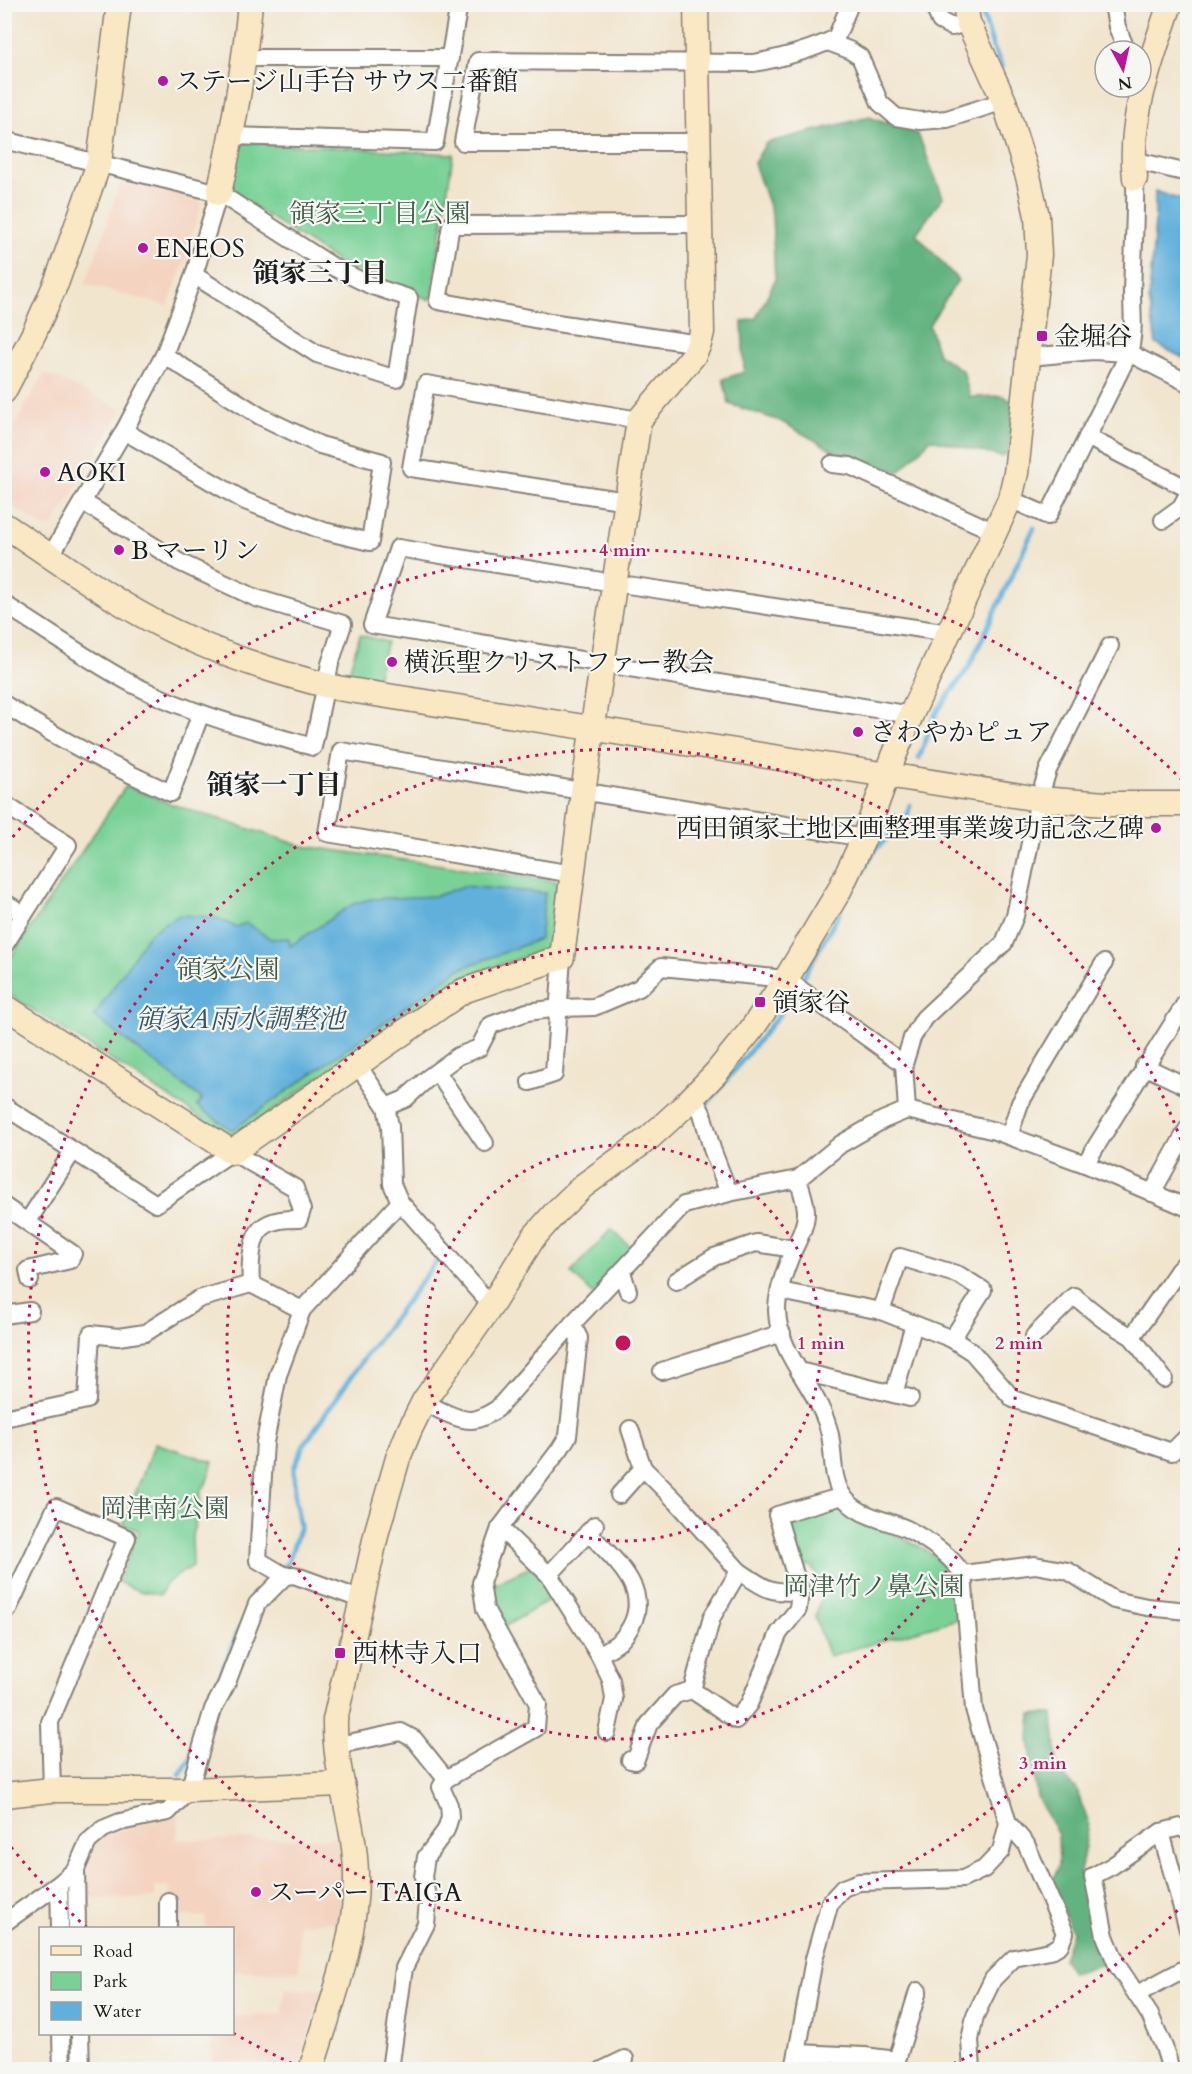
<svg xmlns="http://www.w3.org/2000/svg" width="1192" height="2074" viewBox="0 0 1192 2074" font-family="Cardo,'Noto Serif JP',serif">
	<style>
		.built { fill: #f4d3c0 }
		.green { fill: #79d196; stroke: #4a7659; stroke-width: 1.5 }
		.forest { fill: #62b37f; stroke: #3f684e; stroke-width: 1.5 }
		.water { fill: #60b0db; stroke: #3e667c; stroke-width: 1.5 }
		.lines { fill: none; stroke-linecap: round; stroke-linejoin: round }
		.stream { stroke: #60b0db; stroke-width: 5 }
		.street-casing { stroke: #868075; stroke-width: 20 }
		.secondary-casing { stroke: #868075; stroke-width: 27 }
		.street { stroke: #fff; stroke-width: 16 }
		.secondary { stroke: #fae7c3; stroke-width: 24 }
		.ring { fill: none; stroke: #c2185b; stroke-width: 3; stroke-dasharray: 3 6 }
		.poi-dot { fill: #b5179e; stroke: #f6f6f2; stroke-width: 2 }
		.labels { text-anchor: middle; dominant-baseline: central; stroke-width: 4.5; stroke-linejoin: round; paint-order: stroke }
		.poi-label { font-size: 26px; fill: #1c1c1c; stroke: #f6f6f2; text-anchor: start }
		.park-label { font-size: 26px; fill: #3d5b47; stroke: #f6f6f2 }
		.neighbourhood-label { font-size: 27px; font-weight: bold; fill: #1c1c1c; stroke: #f6f6f2 }
		.water-label { font-size: 27px; font-style: italic; fill: #375768; stroke: #f6f6f2 }
		.centre { fill: #c2185b; stroke: #f6f6f2; stroke-width: 3 }
		.ring-label { font-size: 18px; text-anchor: middle; font-weight: bold; fill: #c2185b; stroke: #f6f6f2; stroke-width: 4.5; stroke-linejoin: round; paint-order: stroke }
	</style>
	<rect width="100%" height="100%" fill="#f6f6f2"/>
	<filter id="ink" filterUnits="userSpaceOnUse"><feTurbulence type="fractalNoise" baseFrequency=".0167" numOctaves="2"/><feDisplacementMap in="SourceGraphic" scale="12" xChannelSelector="R" yChannelSelector="G"/><feConvolveMatrix kernelMatrix="1 2 1 2 8 2 1 2 1" color-interpolation-filters="sRGB"/></filter>
	<filter id="wash" filterUnits="userSpaceOnUse"><feTurbulence type="fractalNoise" baseFrequency=".008" numOctaves="4" result="noise"/><feDisplacementMap in="SourceGraphic" scale="24" xChannelSelector="R" yChannelSelector="G"/><feGaussianBlur stdDeviation="1.35" result="paint"/><feColorMatrix in="noise" values="0 0 0 0 0 0 0 0 0 0 0 0 0 0 0 0 0 1.4 0 .05"/><feComposite in="paint" operator="in"/></filter>
	<g filter="url(#wash)">
		<rect width="100%" height="100%" fill="#f1e5ce"/>
		<g class="built">
			<polygon points="130,179 198,198 201,205 184,263 168,306 85,284 104,234 119,184"/>
			<polygon points="45,373 122,409 53,525 44,527 5,501 4,443"/>
			<polygon points="179,1814 177,1840 339,1838 343,1872 340,1922 299,1923 299,1971 233,1971 232,1928 206,1928 205,1916 171,1915 170,1887 155,1886 155,1898 82,1898 81,1868 92,1844 108,1832"/>
			<polygon points="323,1989 298,2069 271,2069 267,2068 267,2061 212,2062 212,2034 232,2034 233,2017 283,2014 284,1990"/>
		</g>
		<g class="green">
			<polygon points="245,142 453,154 431,300 376,280 341,264 233,193 227,185 238,146"/>
			<polygon points="360,635 387,642 376,682 347,678"/>
			<polygon points="126,786 171,804 303,846 557,881 549,943 544,950 458,979 238,1135 228,1135 5,992 4,967"/>
			<polygon points="611,1229 634,1250 593,1294 571,1273"/>
			<polygon points="155,1443 213,1462 206,1484 201,1491 198,1514 192,1535 193,1565 167,1583 160,1595 139,1591 118,1582 139,1531 123,1524"/>
			<path d="M 838,1509 C 872,1531 944,1542 955,1586 C 958,1596 957,1608 958,1619 L 829,1656 L 815,1617 C 823,1597 825,1583 810,1565 L 800,1568 L 788,1525 L 792,1520 Z"/>
			<polygon points="531,1567 557,1596 502,1628 489,1609 489,1586"/>
		</g>
		<g class="forest">
			<polygon points="869,117 918,134 943,197 916,234 958,280 929,325 938,354 963,371 970,397 1003,396 1013,402 1009,451 1002,457 931,439 899,472 836,452 780,421 729,404 723,379 744,372 742,322 756,318 775,280 772,215 754,163 766,143"/>
			<polygon points="1031,1714 1053,1714 1058,1772 1076,1788 1089,1823 1080,1873 1104,1953 1101,1965 1072,1973 1063,1959 1072,1932 1051,1882 1059,1866 1058,1835 1037,1797 1029,1738"/>
		</g>
		<g class="water">
			<polygon points="1155,191 1187,202 1187,360 1156,344 1149,299 1155,222"/>
			<polygon points="464,886 545,893 540,939 460,969 232,1130 197,1106 202,1099 94,1016 148,935 163,924 180,915 198,916 216,918 236,927 246,923 271,939 289,938 290,946 353,904 371,899 436,896"/>
		</g>
		<g class="lines">
			<g class="stream">
				<polyline points="980,4 993,47 1002,67"/>
				<polyline points="919,758 936,713 969,667 1034,528"/>
				<polyline points="856,883 874,851 906,820 910,805"/>
				<polyline points="802,979 840,912"/>
				<polyline points="707,1104 783,1010"/>
				<polyline points="253,1597 282,1567 288,1563 300,1526 295,1498 294,1468 304,1445 362,1361 436,1262"/>
				<polyline points="214,1691 241,1625"/>
				<polyline points="180,1775 191,1757"/>
				<polyline points="68,1919 68,1893"/>
			</g>
		</g>
	</g>
	<g filter="url(#ink)">
		<g class="lines">
			<defs>
				<g id="street">
					<polyline points="933,4 940,21 952,27 968,22"/>
					<polyline points="1113,4 1117,27 1127,51"/>
					<polyline points="828,42 849,50 860,57 880,103 896,117 920,121 947,119 1004,101"/>
					<polyline points="245,58 450,58"/>
					<polyline points="232,136 435,142 459,4"/>
					<polyline points="4,140 219,193 335,268 372,286 409,298 396,379 317,354 194,275"/>
					<path d="M 698,142 L 463,142 L 478,61 L 754,63 C 782,58 809,51 836,38 L 850,4"/>
					<polyline points="1133,160 1188,173"/>
					<polyline points="699,344 550,322 438,301 451,225 700,224"/>
					<polyline points="1030,357 1092,351 1129,353 1188,383"/>
					<polyline points="124,431 245,501 324,531 370,542 382,462 320,445 260,416 164,355"/>
					<polyline points="1087,437 1188,489"/>
					<polyline points="832,464 850,466 995,532"/>
					<path d="M 1010,499 L 1048,516 L 1129,353 C 1135,333 1132,314 1132,293 C 1133,255 1136,217 1135,178"/>
					<polyline points="627,501 411,468 426,384 639,420"/>
					<polyline points="1163,520 1181,507 1188,494"/>
					<polyline points="51,555 124,431 164,355 194,275 219,193"/>
					<path d="M 4,604 C 48,631 90,662 136,686 C 192,714 253,730 313,747 L 330,664 L 343,624 L 256,598 L 179,562 L 83,502"/>
					<path d="M 4,704 C 58,739 113,767 171,793 L 201,713"/>
					<polyline points="911,715 372,625 398,548 614,583 949,633"/>
					<polyline points="4,804 68,845 4,946"/>
					<polyline points="573,874 327,833 341,751 864,838"/>
					<polyline points="4,902 23,914"/>
					<polyline points="357,1064 386,1107 390,1126 392,1184 400,1202 482,1295 493,1303"/>
					<polyline points="1144,1066 1188,1087"/>
					<polyline points="437,1072 485,1143"/>
					<polyline points="530,1082 554,1074 562,957"/>
					<polyline points="693,1096 702,1113 712,1149 729,1193"/>
					<path d="M 4,1106 L 156,1204 L 232,1152 L 295,1188 L 302,1210 L 299,1219 C 287,1219 272,1219 262,1228 C 250,1238 250,1270 251,1284"/>
					<polyline points="386,1107 405,1099 428,1078 458,1056 479,1048 491,1025 527,1012 559,1008 594,1007 639,988 661,967 786,979 904,1064"/>
					<polyline points="907,1110 904,1064 912,1038 924,1018 1004,943 1015,916 1039,799 1048,770 1110,646"/>
					<polyline points="1009,1136 1020,1103 1104,963"/>
					<polyline points="1085,1164 1188,999"/>
					<polyline points="1152,1193 1188,1128"/>
					<polyline points="4,1206 73,1254 70,1260 28,1270 30,1280"/>
					<polyline points="28,1221 73,1151"/>
					<polyline points="1188,1260 1178,1271 1188,1279"/>
					<polyline points="622,1272 628,1291"/>
					<polyline points="676,1281 714,1257 756,1243 794,1249"/>
					<polyline points="780,1291 881,1311 952,1339 972,1352 1013,1399 1172,1452 1188,1436"/>
					<polyline points="881,1311 900,1257 959,1275 983,1290 952,1339"/>
					<polyline points="4,1315 30,1311"/>
					<polyline points="1034,1336 1074,1296 1104,1320 1132,1337 1178,1271"/>
					<polyline points="1132,1337 1164,1379"/>
					<polyline points="662,1371 782,1333"/>
					<polyline points="799,1371 910,1398"/>
					<polyline points="894,1394 914,1324"/>
					<path d="M 424,1401 C 434,1408 458,1420 470,1420 C 480,1420 489,1414 497,1409 L 572,1324 L 684,1205 L 729,1193 L 798,1179 L 841,1144 L 883,1120 L 907,1110 L 995,1131 L 1085,1164 L 1188,1208"/>
					<polyline points="4,1418 87,1400 91,1334 118,1337 145,1333 199,1299 251,1284 302,1310"/>
					<polyline points="630,1429 643,1468 677,1502 739,1571 712,1617 692,1690 736,1720 749,1704 779,1633 798,1609 800,1591 777,1515 843,1496"/>
					<polyline points="619,1495 643,1468"/>
					<polyline points="500,1528 549,1575 599,1655 611,1680 614,1699 607,1732"/>
					<path d="M 588,1532 C 617,1563 660,1595 622,1639 C 617,1645 606,1650 599,1655"/>
					<path d="M 739,1571 C 764,1588 770,1594 800,1591"/>
					<polyline points="963,1574 1035,1565 1068,1571 1114,1600 1147,1607 1188,1611"/>
					<polyline points="549,1575 595,1525"/>
					<polyline points="285,1576 294,1575 363,1600"/>
					<polyline points="8,1609 56,1507 127,1538 50,1722 52,1790"/>
					<polyline points="334,1746 401,1732 414,1739 446,1779 536,1728 538,1704 485,1609 481,1583 500,1528 560,1449 568,1436 579,1338 572,1324"/>
					<polyline points="630,1760 635,1761 649,1724 675,1695 692,1690"/>
					<polyline points="1161,1832 1188,1930"/>
					<polyline points="76,1869 77,1928"/>
					<polyline points="59,1884 60,1928"/>
					<polyline points="168,1901 168,1928"/>
					<polyline points="4,1923 59,1884 76,1869 88,1842 103,1829 120,1822 168,1812 189,1790 213,1709 226,1685 257,1604 285,1576 258,1560 265,1442 278,1375 302,1310 400,1202"/>
					<polyline points="1137,1994 1188,1967"/>
					<polyline points="61,2034 62,2070"/>
					<polyline points="80,2034 81,2070"/>
					<polyline points="798,2053 864,2056 860,2070"/>
					<polyline points="864,2056 897,2060 918,1991"/>
					<polyline points="390,2070 404,1968 426,1924 428,1901 423,1877 426,1857 446,1830 450,1817 449,1805 441,1787 446,1779"/>
					<polyline points="602,2070 625,2059"/>
					<path d="M 794,2070 L 814,1959 L 830,1902 L 843,1888 L 859,1882 L 963,1879 L 984,1869 L 1001,1851 L 1008,1823 L 974,1709 L 963,1574 C 950,1555 928,1540 907,1529 C 886,1519 857,1517 843,1496 C 831,1478 834,1455 830,1435 C 821,1390 778,1357 777,1310 C 777,1291 785,1270 792,1253 C 798,1240 807,1225 806,1210 C 805,1200 801,1189 798,1179"/>
					<polyline points="972,2070 970,2040 975,2016 993,1979 1014,1958 1050,1951 1060,1945 1065,1933 1026,1844 1008,1823"/>
					<polyline points="1171,2070 1164,2047 1150,2015 1117,1965 1105,1936 1093,1876 1112,1866 1161,1832 1181,1827 1188,1832"/>
				</g>
				<g id="secondary">
					<path d="M 1135,178 C 1128,118 1151,61 1170,4"/>
					<path d="M 219,193 C 233,131 244,69 250,4"/>
					<polyline points="4,391 34,333 57,281 99,163 119,4"/>
					<path d="M 4,525 C 44,551 83,580 123,604 C 188,644 263,670 337,688 L 1039,799 L 1106,804 L 1188,804"/>
					<polyline points="4,1006 232,1152 463,991 562,957 583,792 639,420 694,355 699,344 702,332 696,4"/>
					<polyline points="4,1795 52,1790 189,1790 342,1784"/>
					<path d="M 311,2070 C 330,2006 357,1941 356,1874 C 355,1822 334,1773 335,1720 L 377,1531 L 398,1458 L 410,1429 L 424,1401 L 493,1303 L 533,1238 L 555,1213 L 583,1186 L 649,1138 L 681,1109 L 716,1073 L 751,1030 L 786,979 L 839,891 L 864,838 L 894,756 L 911,715 L 1010,499 L 1016,473 L 1039,255 L 1037,216 L 1029,180 L 1004,101 L 968,22 L 965,4"/>
				</g>
			</defs>
			<use href="#street" class="street-casing"/>
			<use href="#secondary" class="secondary-casing"/>
			<use href="#street" class="street"/>
			<use href="#secondary" class="secondary"/>
		</g>
	</g>
	<g class="ring">
		<circle cx="623" cy="1343" r="198"/>
		<circle cx="623" cy="1343" r="396"/>
		<path d="M1186 1531A594 594 0 1 1 1186 1155"/>
		<path d="M1184 1904A793 793 0 0 1 946 2067M300 2067A793 793 0 0 1 233 2033M87 1928A793 793 0 0 1 7 1842M7 844A793 793 0 0 1 1184 782"/>
	</g>
	<g class="poi-dot">
		<circle cx="163" cy="81" r="6"/>
		<circle cx="143" cy="248" r="6"/>
		<rect x="1036" y="330" width="12" height="12" rx="3"/>
		<circle cx="45" cy="472" r="6"/>
		<circle cx="119" cy="550" r="6"/>
		<circle cx="392" cy="662" r="6"/>
		<circle cx="858" cy="732" r="6"/>
		<circle cx="1156" cy="828" r="6"/>
		<rect x="754" y="996" width="12" height="12" rx="3"/>
		<rect x="334" y="1647" width="12" height="12" rx="3"/>
		<circle cx="256" cy="1892" r="6"/>
	</g>
	<g class="labels">
		<g class="poi-label">
			<text x="175" y="81">ステージ山手台 サウス二番館</text>
			<text x="155" y="248">ENEOS</text>
			<text x="1054" y="336">金堀谷</text>
			<text x="57" y="472">AOKI</text>
			<text x="131" y="550">B マーリン</text>
			<text x="404" y="662">横浜聖クリストファー教会</text>
			<text x="870" y="732">さわやかピュア</text>
			<text x="1144" y="828" text-anchor="end">西田領家土地区画整理事業竣功記念之碑</text>
			<text x="772" y="1002">領家谷</text>
			<text x="352" y="1653">西林寺入口</text>
			<text x="268" y="1892">スーパー TAIGA</text>
		</g>
		<g class="park-label">
			<text x="380" y="213">領家三丁目公園</text>
			<text x="228" y="969">領家公園</text>
			<text x="165" y="1508">岡津南公園</text>
			<text x="874" y="1586">岡津竹ノ鼻公園</text>
		</g>
		<g class="neighbourhood-label">
			<text x="320" y="273">領家三丁目</text>
			<text x="274" y="785">領家一丁目</text>
		</g>
		<g class="water-label">
			<text x="240" y="1019">領家A雨水調整池</text>
		</g>
	</g>
	<circle cx="623" cy="1343" r="9" class="centre"/>
	<g class="ring-label">
		<text x="623" y="556">4 min</text>
		<text x="821" y="1349">1 min</text>
		<text x="1019" y="1349">2 min</text>
		<text x="1043" y="1769">3 min</text>
	</g>
	<rect width="1192" height="2074" fill="none" stroke="#f6f6f2" stroke-width="24"/>
	<rect x="39" y="1927" width="195" height="108" fill="#f6f6f2" stroke="#9f9f9c" stroke-width="1.5"/>
	<rect x="51" y="1946" width="30" height="9" fill="#fae7c3" stroke="#9f9f9c" stroke-width="1.5"/>
	<text x="93" y="1957" font-size="18" fill="#1c1c1c">Road</text>
	<rect x="51" y="1972" width="30" height="18" fill="#79d196" stroke="#9f9f9c" stroke-width="1.5"/>
	<text x="93" y="1987" font-size="18" fill="#1c1c1c">Park</text>
	<rect x="51" y="2002" width="30" height="18" fill="#60b0db" stroke="#9f9f9c" stroke-width="1.5"/>
	<text x="93" y="2017" font-size="18" fill="#1c1c1c">Water</text>
	<g transform="translate(1123 69) rotate(172)"><circle r="28" fill="#f6f6f2" stroke="#9f9f9c" stroke-width="1.5"/>
	<path d="M0-4.5L10 22L0 15L-10 22Z" fill="#b5179e"/>
	<text y="-9" font-size="16" font-weight="bold" text-anchor="middle" fill="#1c1c1c">N</text>
	</g>
</svg>
